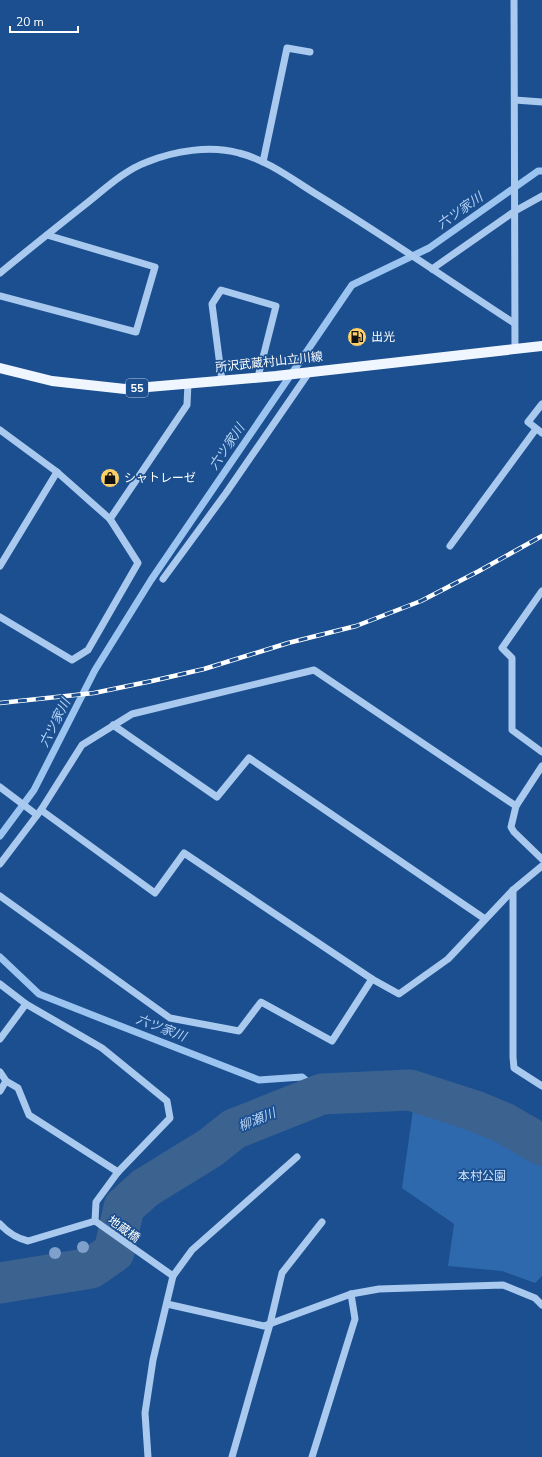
<svg xmlns="http://www.w3.org/2000/svg" width="542" height="1457" viewBox="0 0 542 1457" font-family="'Nunito Sans','Noto Sans JP',sans-serif">
	<style>
		.green { fill: #2e69ad }
		.lines { fill: none; stroke-linecap: round; stroke-linejoin: round }
		.stream { stroke: #9cc4f0; stroke-width: 7 }
		.river { stroke: #3c6290; stroke-width: 41 }
		.minor { stroke: #a9c9ee; stroke-width: 7 }
		.major { stroke: #f0f6ff; stroke-width: 10 }
		.rail-casing { stroke: #fff; stroke-width: 4.5 }
		.rail { stroke: #1b4f8f; stroke-width: 3; stroke-dasharray: 9; stroke-linecap: butt }
		.tree { fill: #7ea0ca }
		.labels { text-anchor: middle; dominant-baseline: central; stroke-width: 3.5; stroke-linejoin: round; paint-order: stroke }
		.shield { fill: #1b4f8f; stroke: #bbcadd; stroke-width: 1 }
		.shield-label { font-size: 11px; font-weight: bold; fill: #fff }
		.poi-label { font-size: 12px; fill: #fff; stroke: #1b4f8f; text-anchor: start }
		.street-label { font-size: 12px; fill: #fff; stroke: #1b4f8f }
		.park-label { font-size: 12px; fill: #cfe3fa; stroke: #1b4f8f }
		.water-label { font-size: 13px; font-style: italic; fill: #b5d3f5; stroke: #1b4f8f }
	</style>
	<rect width="100%" height="100%" fill="#1b4f8f"/>
	<polygon class="green" points="414,1103 504,1123 542,1147 542,1276 535,1283 502,1271 448,1266 454,1224 402,1188"/>
	<g class="lines">
		<g class="stream">
			<polyline points="0,836 34,790 95,670 151,580 352,285 429,248 538,171 542,171"/>
			<polyline points="0,957 39,994 105,1020 259,1080 302,1077 322,1094"/>
		</g>
		<polyline class="river" points="0,1283 91,1268 114,1252 124,1207 145,1188 210,1148 234,1129 322,1094 410,1090 475,1111 504,1123 542,1145"/>
		<g class="minor">
			<polyline points="514,0 515,349"/>
			<polyline points="515,100 542,102"/>
			<polyline points="263,162 287,48 310,52"/>
			<polyline points="432,269 515,211 542,196"/>
			<path d="M 0,273 C 29,249 58,226 87,203 C 106,188 125,170 147,162 C 174,151 210,145 239,153 C 267,160 292,179 316,194 C 383,235 448,280 514,323"/>
			<polyline points="0,296 136,332 155,267 47,235"/>
			<polyline points="222,381 212,304 221,290 276,306 258,377"/>
			<polyline points="542,404 528,422 542,433"/>
			<polyline points="0,430 57,472 110,519 138,563 88,650 72,660 0,617"/>
			<polyline points="110,519 187,405 188,383"/>
			<polyline points="450,546 536,429"/>
			<polyline points="0,566 57,472"/>
			<polyline points="163,579 226,493 310,371"/>
			<polyline points="542,591 502,648 512,658 512,730 542,752"/>
			<polyline points="113,725 217,797 249,758 485,919"/>
			<polyline points="542,766 516,806 511,827 514,832 542,859"/>
			<polyline points="0,787 37,815"/>
			<polyline points="41,810 155,893 184,853 372,979 399,994 448,959 513,890 542,866"/>
			<polyline points="0,864 41,810 82,745 132,714 314,670 516,806"/>
			<polyline points="513,890 513,1057 514,1068 542,1086"/>
			<polyline points="0,896 170,1018 239,1031 261,1002 332,1041 372,979"/>
			<polyline points="0,984 26,1004 102,1048 167,1101 170,1118 118,1172 96,1202 95,1221"/>
			<polyline points="0,1039 26,1004"/>
			<polyline points="0,1072 6,1081 18,1088 29,1115 118,1172"/>
			<polyline points="0,1091 6,1081"/>
			<polyline points="95,1221 173,1276 153,1360 145,1413 148,1457"/>
			<path d="M 0,1224 C 8,1233 16,1238 28,1241 L 95,1221"/>
			<polyline points="173,1276 192,1250 297,1157"/>
			<polyline points="167,1304 264,1326 351,1294 379,1289 503,1285 535,1298 542,1305"/>
			<polyline points="232,1457 270,1324 282,1273 322,1222"/>
			<polyline points="312,1457 355,1319 351,1294"/>
		</g>
		<polyline class="major" points="0,368 52,381 125,389 276,376 542,346"/>
		<defs>
			<polyline id="rail" points="0,703 94,693 152,681 204,669 288,643 356,626 421,601 479,571 542,536"/>
		</defs>
		<use href="#rail" class="rail-casing"/>
		<use href="#rail" class="rail"/>
	</g>
	<g class="tree">
		<circle cx="83" cy="1247" r="6"/>
		<circle cx="55" cy="1253" r="6"/>
	</g>
	<defs>
		<symbol id="fuel-disc" viewBox="-11 -11 22 22"><circle r="9.5" fill="#ffd166" stroke="#1b4f8f"/><path d="M-5.5-6h7V0h2V4h1.3V-2.5L3-4.5l.8-.8L6-3V5H2.5V1h-1V6h-7ZM-4.2-4.7v3.2H.2V-4.7Z" fill="#111"/></symbol>
		<symbol id="shop-disc" viewBox="-11 -11 22 22"><circle r="9.5" fill="#ffd166" stroke="#1b4f8f"/><path d="M-5-2.5h2.3a2.7 3.5 0 0 1 5.4 0H5L5.5 6h-11ZM-1.5-2.5h3a1.5 2.3 0 0 0-3 0Z" fill="#111"/></symbol>
	</defs>
	<g fill-rule="evenodd">
		<use href="#fuel-disc" x="346" y="326" width="22" height="22"/>
		<use href="#shop-disc" x="99" y="467" width="22" height="22"/>
	</g>
	<g class="labels">
		<rect class="shield" x="126" y="379" width="22" height="18" rx="3"/>
		<g class="shield-label">
			<text x="137" y="388">55</text>
		</g>
		<g class="poi-label">
			<text x="371" y="337">出光</text>
			<text x="124" y="478">シャトレーゼ</text>
		</g>
		<g class="street-label">
			<text transform="translate(269 362) rotate(-6)">所沢武蔵村山立川線</text>
			<text transform="translate(124 1229) rotate(36)">地蔵橋</text>
		</g>
		<g class="park-label">
			<text x="482" y="1176">本村公園</text>
		</g>
		<g class="water-label">
			<text transform="translate(460 211) rotate(-35)">六ツ家川</text>
			<text transform="translate(227 447) rotate(-56)">六ツ家川</text>
			<text transform="translate(55 723) rotate(-63)">六ツ家川</text>
			<text transform="translate(161 1028) rotate(21)">六ツ家川</text>
			<text transform="translate(257 1120) rotate(-22)">柳瀬川</text>
		</g>
	</g>
	<path d="M10 26v6h68v-6" fill="none" stroke="#ffffff" stroke-width="2"/>
	<text x="16" y="26" font-size="12" fill="#ffffff" stroke="#1b4f8f" stroke-width="3" paint-order="stroke">20 m</text>
</svg>
